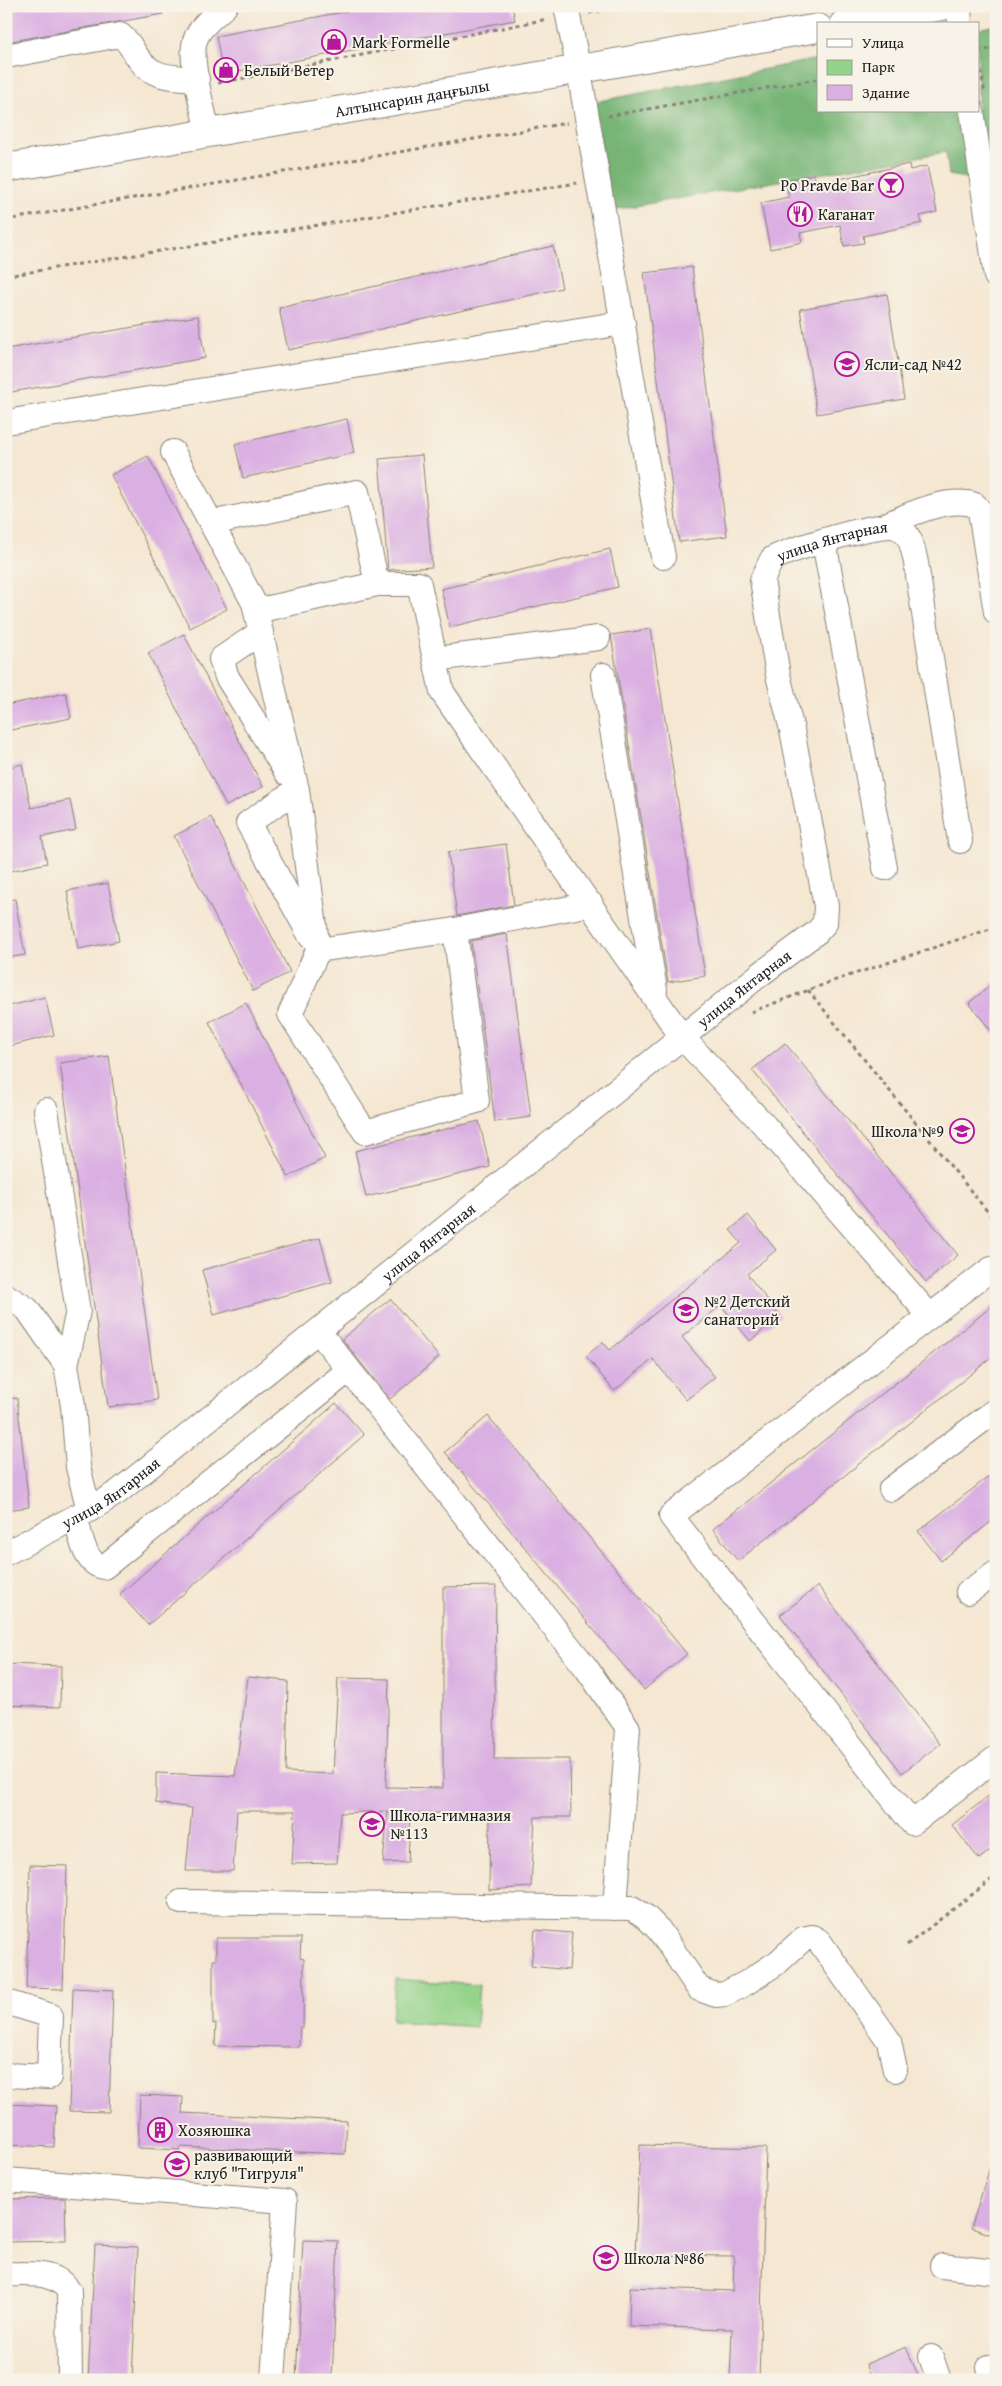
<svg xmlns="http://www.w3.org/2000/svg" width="1002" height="2386" viewBox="0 0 1002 2386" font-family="'Gentium Book Plus',serif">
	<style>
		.green { fill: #94d38a; stroke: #587853 }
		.forest { fill: #77b576; stroke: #4a6849 }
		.building { fill: #daafe2 }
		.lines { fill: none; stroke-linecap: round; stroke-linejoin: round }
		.minor-casing { stroke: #888277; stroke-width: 26 }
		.major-casing { stroke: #888277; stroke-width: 30 }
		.path { stroke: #888277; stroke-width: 3; stroke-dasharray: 4 4; stroke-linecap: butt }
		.minor { stroke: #fff; stroke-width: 24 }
		.major { stroke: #fff; stroke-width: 28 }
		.labels { text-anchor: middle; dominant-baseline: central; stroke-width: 4; stroke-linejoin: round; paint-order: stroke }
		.poi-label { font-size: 16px; fill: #1c1c1c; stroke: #f7f3e8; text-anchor: start }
		.street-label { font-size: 16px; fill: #1c1c1c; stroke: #f7f3e8 }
	</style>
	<rect width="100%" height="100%" fill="#f7f3e8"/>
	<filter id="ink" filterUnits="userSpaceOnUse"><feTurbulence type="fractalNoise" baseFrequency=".02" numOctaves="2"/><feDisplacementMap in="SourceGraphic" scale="10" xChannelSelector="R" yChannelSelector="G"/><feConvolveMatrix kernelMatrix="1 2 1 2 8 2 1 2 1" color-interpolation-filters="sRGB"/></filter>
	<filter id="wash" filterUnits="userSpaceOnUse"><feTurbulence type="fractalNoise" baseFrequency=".0096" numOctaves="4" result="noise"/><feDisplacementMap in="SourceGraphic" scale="20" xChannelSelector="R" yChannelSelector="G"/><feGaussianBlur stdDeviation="1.12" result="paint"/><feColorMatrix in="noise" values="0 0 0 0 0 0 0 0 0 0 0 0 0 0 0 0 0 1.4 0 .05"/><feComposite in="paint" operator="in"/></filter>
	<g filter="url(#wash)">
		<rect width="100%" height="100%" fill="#f5e7d2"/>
		<polygon class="green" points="395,1979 479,1985 476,2027 392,2021"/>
		<polygon class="forest" points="996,25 996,184 949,175 946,152 612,210 594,102 818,59 818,111 978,111 978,29"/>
		<g id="blocks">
			<g class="building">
				<polygon points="6,6 162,6 163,14 6,42"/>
				<polygon points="375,6 512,6 515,20 223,74 216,36"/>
				<polygon points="909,164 910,170 927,166 937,212 920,216 922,223 863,236 864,243 844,246 840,225 800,233 802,242 770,249 761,203 789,197 785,180 814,174 816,184"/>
				<polygon points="553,246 562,288 288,350 279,308"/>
				<polygon points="692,267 727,536 679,542 644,273"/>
				<polygon points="887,294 904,399 817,414 800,309"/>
				<polygon points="198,316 205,358 6,393 6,349"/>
				<polygon points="347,419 354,453 243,478 235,444"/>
				<polygon points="422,455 432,567 388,570 379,459"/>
				<polygon points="148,456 227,609 190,628 111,475"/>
				<polygon points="610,549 618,587 450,627 441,589"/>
				<polygon points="651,629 705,976 668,982 611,635"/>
				<polygon points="184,634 263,787 226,806 148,653"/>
				<polygon points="66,693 71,718 6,731 6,705"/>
				<polygon points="22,764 31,808 70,800 76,830 42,837 47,863 6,872 6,768"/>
				<polygon points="211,817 290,972 253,991 174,836"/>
				<polygon points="506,844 514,905 457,916 448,852"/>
				<polygon points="108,883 119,941 78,949 67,891"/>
				<polygon points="15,899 25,955 6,958 6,900"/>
				<polygon points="507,934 531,1117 495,1122 471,941"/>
				<polygon points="996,981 996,1037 969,1003"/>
				<polygon points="45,997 54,1035 6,1047 6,1007"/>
				<polygon points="246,1003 325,1158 288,1177 209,1022"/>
				<polygon points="785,1043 958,1255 926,1282 752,1070"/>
				<polygon points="109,1056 157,1400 108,1407 60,1063"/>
				<polygon points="479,1121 490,1167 366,1197 355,1151"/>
				<polygon points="748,1215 776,1250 747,1274 780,1316 750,1341 721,1305 682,1337 715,1377 686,1400 653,1359 614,1391 586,1356 603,1342 610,1350 741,1243 730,1230"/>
				<polygon points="320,1238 332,1282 214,1315 202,1270"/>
				<polygon points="390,1299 439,1357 390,1399 342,1339"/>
				<polygon points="996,1303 996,1354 738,1561 713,1529"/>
				<polygon points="17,1398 29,1507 6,1510 6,1399"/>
				<polygon points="336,1403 364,1435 148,1625 120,1594"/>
				<polygon points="488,1416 687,1654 644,1690 445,1452"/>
				<polygon points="996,1471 996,1518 941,1561 918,1531"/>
				<polygon points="496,1586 494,1759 570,1759 571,1817 535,1817 531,1887 489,1890 490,1813 410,1813 408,1862 383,1863 388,1811 340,1813 337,1863 292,1864 295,1811 237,1811 233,1871 186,1871 192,1808 156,1803 156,1773 235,1776 248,1677 288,1681 286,1772 333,1774 338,1678 389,1679 386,1787 443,1788 443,1587"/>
				<polygon points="818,1586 940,1744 902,1773 780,1615"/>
				<polygon points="6,1664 61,1666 60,1707 6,1705"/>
				<polygon points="996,1790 996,1846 979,1859 952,1825"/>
				<polygon points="30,1865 67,1866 63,1989 26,1988"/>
				<polygon points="535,1930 572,1933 569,1970 531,1966"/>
				<polygon points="216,1938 301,1938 300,1958 304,1959 303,2027 300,2027 299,2047 215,2046 216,2023 213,2024 213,1960 216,1960"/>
				<polygon points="73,1988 113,1990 109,2112 69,2111"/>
				<polygon points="140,2095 183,2097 182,2113 347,2121 345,2154 180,2147 180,2150 138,2148"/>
				<polygon points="6,2104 56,2106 54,2147 6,2145"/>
				<polygon points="640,2145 766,2148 759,2380 730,2380 732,2329 629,2326 630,2287 733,2291 734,2256 635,2255"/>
				<polygon points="992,2161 996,2162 996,2236 971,2228"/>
				<polygon points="65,2198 66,2241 6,2242 6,2199"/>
				<polygon points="303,2240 338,2241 332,2380 296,2380"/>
				<polygon points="95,2245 138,2247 132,2380 88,2380"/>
				<polygon points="906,2347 920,2380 873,2380 866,2364"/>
			</g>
		</g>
	</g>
	<g filter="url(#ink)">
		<use href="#blocks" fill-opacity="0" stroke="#888277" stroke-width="1"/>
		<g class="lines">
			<defs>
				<g id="minor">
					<polyline points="566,6 579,71 663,557"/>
					<polyline points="959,6 960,24"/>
					<path d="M 6,56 L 120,35 C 133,45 130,48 139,59 C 153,79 175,77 197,79"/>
					<polyline points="972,111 996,276"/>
					<path d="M 208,132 C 203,109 191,68 194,45 C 196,29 214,16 225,6"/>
					<polyline points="6,422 623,323"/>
					<polyline points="173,452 254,603 297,790 318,950 290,1014 365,1132 477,1101 455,930"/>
					<polyline points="211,523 357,492 377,584 419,584 442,692 682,1037 765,1126 930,1316"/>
					<path d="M 886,525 C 909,514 950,496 975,505 L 980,511 L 996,612"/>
					<polyline points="824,542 885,868"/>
					<polyline points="256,611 377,584"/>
					<polyline points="261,632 221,659 227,677 287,773"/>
					<polyline points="435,659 598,638"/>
					<polyline points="603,675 655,990"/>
					<polyline points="297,790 248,823 311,937"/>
					<polyline points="318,950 455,930 591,904"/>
					<polyline points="46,1110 78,1311 66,1365"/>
					<polyline points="996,1275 991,1269 671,1516 912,1823 996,1758"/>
					<polyline points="6,1296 27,1309 66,1365 73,1406 78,1467 89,1510"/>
					<polyline points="319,1332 587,1669 628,1728 615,1908"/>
					<polyline points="891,1489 996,1410"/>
					<path d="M 75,1517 C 81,1534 83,1564 104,1567 L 349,1370"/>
					<path id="s1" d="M 6,1553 L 89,1510 L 118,1492 L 758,976 L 817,932 L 825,923 L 826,906 L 792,730 L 778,675 L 762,580 L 772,559 C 789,550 880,521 896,527 C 911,532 913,549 916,563 L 960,841"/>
					<polyline points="968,1592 996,1573"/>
					<polyline points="181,1902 632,1908 646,1917 659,1930 699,1989 716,1995 725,1994 746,1983 778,1962 803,1939 812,1937 819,1941 889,2041 895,2070"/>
					<polyline points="6,2002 51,2016 49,2077 6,2075"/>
					<polyline points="6,2180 285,2201 273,2380"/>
					<polyline points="942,2266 996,2272"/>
					<path d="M 6,2274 C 29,2275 53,2270 69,2290 L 70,2380"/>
					<polyline points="931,2357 939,2380"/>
					<polyline points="989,2367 996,2367"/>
				</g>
				<g id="major">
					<polyline points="844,24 942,6"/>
					<path id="s2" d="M 6,168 L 818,28"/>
				</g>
			</defs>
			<use href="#minor" class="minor-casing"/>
			<use href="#major" class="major-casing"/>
			<g class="path">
				<polyline points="589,13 626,6"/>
				<polyline points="978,51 996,48"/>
				<polyline points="978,55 985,94"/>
				<polyline points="218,83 548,19"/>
				<polyline points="608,116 818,79"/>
				<polyline points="6,220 567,123"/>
				<polyline points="6,276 577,183"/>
				<polyline points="808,990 996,1222"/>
				<polyline points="751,1012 833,981 996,927"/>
				<polyline points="907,1945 996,1876"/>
			</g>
			<use href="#minor" class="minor"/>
			<use href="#major" class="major"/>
		</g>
	</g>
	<defs>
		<symbol id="shop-ring" viewBox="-11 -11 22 22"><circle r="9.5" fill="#f7f3e8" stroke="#b5179e" stroke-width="1.5"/><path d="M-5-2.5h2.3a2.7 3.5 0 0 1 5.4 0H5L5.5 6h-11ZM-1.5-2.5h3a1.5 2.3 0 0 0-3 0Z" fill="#b5179e"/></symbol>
		<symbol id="bar-ring" viewBox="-11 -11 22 22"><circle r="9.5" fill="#f7f3e8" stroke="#b5179e" stroke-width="1.5"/><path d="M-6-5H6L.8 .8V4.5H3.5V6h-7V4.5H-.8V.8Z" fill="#b5179e"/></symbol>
		<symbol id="restaurant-ring" viewBox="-11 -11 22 22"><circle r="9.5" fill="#f7f3e8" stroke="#b5179e" stroke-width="1.5"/><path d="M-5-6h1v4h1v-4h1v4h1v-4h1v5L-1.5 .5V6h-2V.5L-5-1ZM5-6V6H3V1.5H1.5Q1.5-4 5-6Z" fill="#b5179e"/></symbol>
		<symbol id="school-ring" viewBox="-11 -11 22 22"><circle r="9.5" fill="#f7f3e8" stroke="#b5179e" stroke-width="1.5"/><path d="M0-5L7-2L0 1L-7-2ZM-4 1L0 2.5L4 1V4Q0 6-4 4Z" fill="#b5179e"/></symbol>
		<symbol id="building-ring" viewBox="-11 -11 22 22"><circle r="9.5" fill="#f7f3e8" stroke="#b5179e" stroke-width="1.5"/><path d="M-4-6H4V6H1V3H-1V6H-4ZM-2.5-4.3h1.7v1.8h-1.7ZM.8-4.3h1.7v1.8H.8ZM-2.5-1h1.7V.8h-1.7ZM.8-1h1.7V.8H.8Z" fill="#b5179e"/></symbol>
	</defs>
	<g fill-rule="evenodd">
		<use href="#shop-ring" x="320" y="28" width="28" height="28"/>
		<use href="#shop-ring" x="212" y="56" width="28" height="28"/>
		<use href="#bar-ring" x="877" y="171" width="28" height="28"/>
		<use href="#restaurant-ring" x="786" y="200" width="28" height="28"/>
		<use href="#school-ring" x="833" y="350" width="28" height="28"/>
		<use href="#school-ring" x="948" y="1117" width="28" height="28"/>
		<use href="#school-ring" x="672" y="1296" width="28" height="28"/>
		<use href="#school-ring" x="358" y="1810" width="28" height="28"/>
		<use href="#building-ring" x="146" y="2116" width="28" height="28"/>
		<use href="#school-ring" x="163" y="2150" width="28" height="28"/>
		<use href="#school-ring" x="592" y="2244" width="28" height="28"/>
	</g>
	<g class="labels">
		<g class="poi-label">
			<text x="352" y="42">Mark Formelle</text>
			<text x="244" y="70">Белый Ветер</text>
			<text x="874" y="185" text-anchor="end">Po Pravde Bar</text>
			<text x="818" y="214">Каганат</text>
			<text x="864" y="364">Ясли-сад №42</text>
			<text x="944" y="1131" text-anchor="end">Школа №9</text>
			<text x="704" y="1301">№2 Детский<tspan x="704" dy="18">санаторий</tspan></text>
			<text x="390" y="1815">Школа-гимназия<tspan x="390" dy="18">№113</tspan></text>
			<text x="178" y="2130">Хозяюшка</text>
			<text x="194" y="2155">развивающий<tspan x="194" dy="18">клуб "Тигруля"</tspan></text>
			<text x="624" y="2258">Школа №86</text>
		</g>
		<g class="street-label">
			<text stroke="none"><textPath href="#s2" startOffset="412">Алтынсарин даңғылы</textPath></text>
			<text stroke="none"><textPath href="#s1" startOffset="1471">улица Янтарная</textPath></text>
			<text stroke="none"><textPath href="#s1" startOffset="931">улица Янтарная</textPath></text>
			<text stroke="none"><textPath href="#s1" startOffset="526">улица Янтарная</textPath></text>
			<text stroke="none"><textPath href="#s1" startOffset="121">улица Янтарная</textPath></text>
		</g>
	</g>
	<rect width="1002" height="2386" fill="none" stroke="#f7f3e8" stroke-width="25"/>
	<rect x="817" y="22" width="162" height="90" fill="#f7f3e8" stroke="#9f9d96"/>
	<rect x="827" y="39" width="25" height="8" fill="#ffffff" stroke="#9f9d96"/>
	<text x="862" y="48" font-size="15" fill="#1c1c1c">Улица</text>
	<rect x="827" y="60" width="25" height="15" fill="#94d38a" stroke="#9f9d96"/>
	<text x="862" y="72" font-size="15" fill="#1c1c1c">Парк</text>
	<rect x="827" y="85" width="25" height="15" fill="#daafe2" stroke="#9f9d96"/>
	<text x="862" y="98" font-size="15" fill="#1c1c1c">Здание</text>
</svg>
